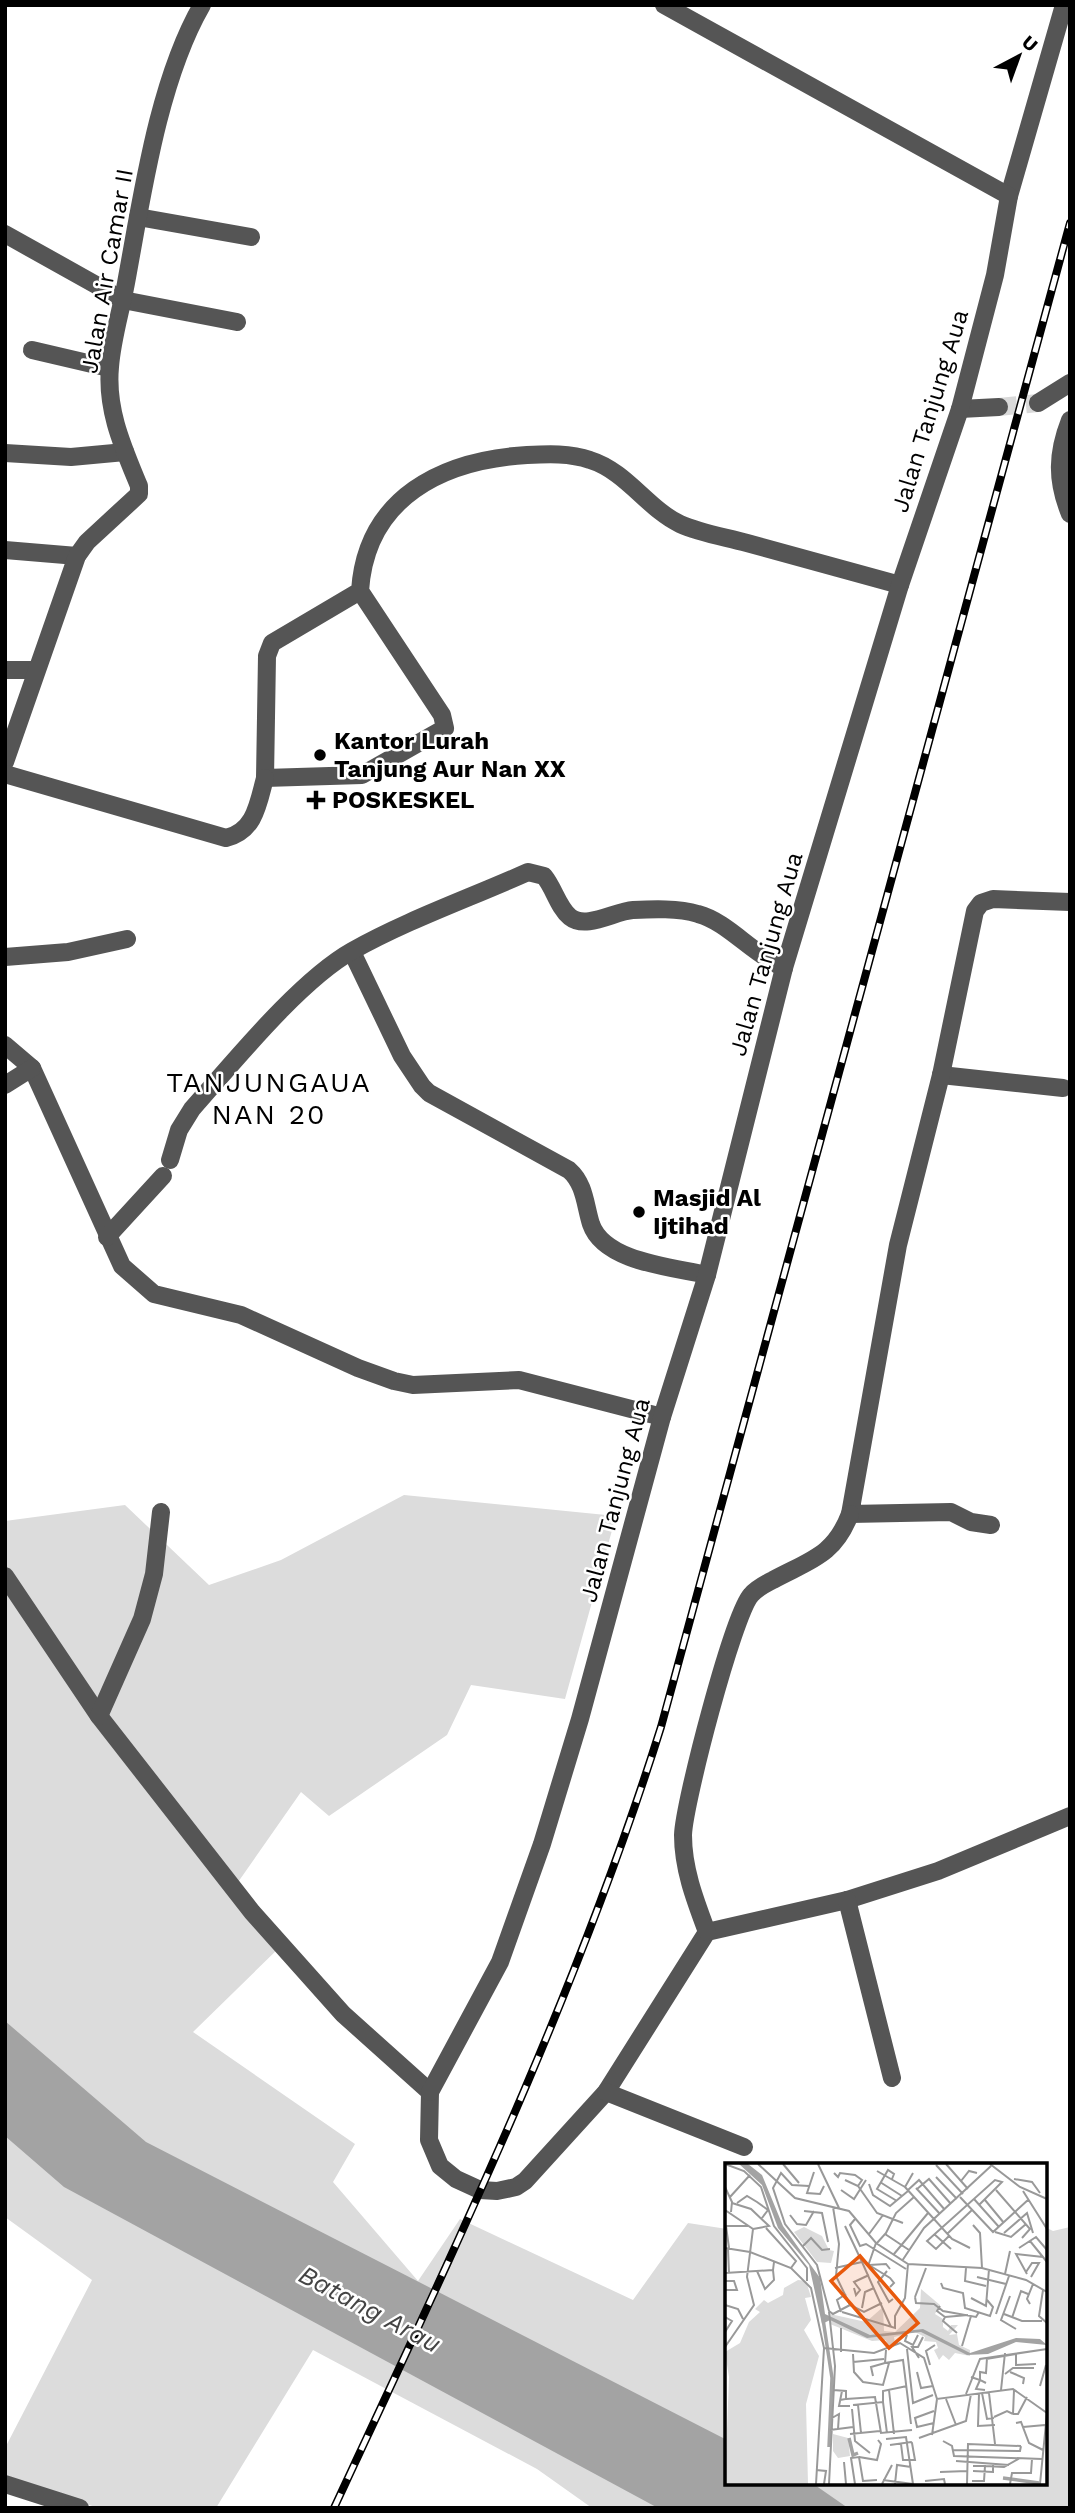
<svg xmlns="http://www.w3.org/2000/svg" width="1075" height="2513" viewBox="0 0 1075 2513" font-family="'Work Sans',sans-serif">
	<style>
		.green { fill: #dcdcdc }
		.water { fill: #a3a3a3 }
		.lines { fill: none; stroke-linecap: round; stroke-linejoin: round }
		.minor-tunnel { stroke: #d9d9d9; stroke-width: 18; stroke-dasharray: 18 9; stroke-linecap: butt }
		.minor { stroke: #555; stroke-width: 18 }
		.rail-casing { stroke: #000; stroke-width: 8 }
		.rail { stroke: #fff; stroke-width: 5; stroke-dasharray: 16; stroke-linecap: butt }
		.poi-dot { fill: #000; stroke: #fff; stroke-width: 2.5 }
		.labels { text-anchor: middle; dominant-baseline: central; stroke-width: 5; stroke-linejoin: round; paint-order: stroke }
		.street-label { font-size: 24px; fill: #000; stroke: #fff }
		.poi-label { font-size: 24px; font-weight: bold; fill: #000; stroke: #fff; text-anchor: start }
		.water-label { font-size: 26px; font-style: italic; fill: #444; stroke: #fff }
		.quarter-label { font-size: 28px; letter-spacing: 2px; fill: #000; stroke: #fff }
		.inset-river { fill: none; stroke: #a3a3a3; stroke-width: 3.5 }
		.inset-road { fill: none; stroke: #999; stroke-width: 2 }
		.view { fill: #e8590c; fill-opacity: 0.15; stroke: #e8590c; stroke-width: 3.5 }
		.inset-edge { fill: none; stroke: #000; stroke-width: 3.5 }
	</style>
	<rect width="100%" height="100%" fill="#fff"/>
	<polygon class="green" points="404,1495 616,1516 565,1699 471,1685 447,1735 329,1816 301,1792 236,1885 283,1944 193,2032 355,2144 333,2182 418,2281 460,2219 633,2300 688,2223 727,2229 727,2483 1045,2483 1045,2227 1053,2231 1070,2227 1070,2508 592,2508 537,2469 313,2350 216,2508 99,2508 5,2480 5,2448 92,2280 5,2217 5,1521 125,1505 209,1585 281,1560"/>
	<polygon class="water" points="5,2021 146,2142 727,2440 727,2483 812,2483 848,2508 658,2508 64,2187 5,2136"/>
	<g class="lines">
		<polyline class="minor-tunnel" points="999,407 1038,403"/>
		<g class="minor">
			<polyline points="1009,196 1064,5"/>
			<polyline points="138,217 251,237"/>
			<polyline points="5,234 123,300 237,322"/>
			<polyline points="32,350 109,368"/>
			<polyline points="1038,403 1070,383"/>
			<polyline points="960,409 999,407"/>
			<path d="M 1070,420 C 1057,453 1056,480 1070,514"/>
			<polyline points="5,453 71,457 125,452"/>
			<polyline points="5,550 77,556"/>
			<path d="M 360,591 L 272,643 L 267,656 L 265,778 L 362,775 L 445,728 L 442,715 L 360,591 C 366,497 443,460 527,455 C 548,454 570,453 590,460 C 626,471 648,509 680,524 C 700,533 725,537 747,543 C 798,557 849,571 900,585"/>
			<polyline points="5,670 36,670"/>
			<path d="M 5,762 L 77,556 L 87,542 L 139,494 L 139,486 C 123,447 106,410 110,367 C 112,339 121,311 126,283 C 142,197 158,81 202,5"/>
			<path d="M 5,774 L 226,838 C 255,831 258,804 265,778"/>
			<path d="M 352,952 L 402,1056 L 422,1086 L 429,1093 L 569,1170 C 585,1184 585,1205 591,1224 C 604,1262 672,1267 707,1275"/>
			<polyline points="5,957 68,952 127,939"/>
			<polyline points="5,1045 32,1068 122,1266 154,1294 241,1315 358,1368 394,1381 413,1385 519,1380 662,1417"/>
			<polyline points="941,1075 1063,1088"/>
			<polyline points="5,1085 32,1068"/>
			<path d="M 170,1160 L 179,1130 L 192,1109 C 233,1063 299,981 352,951 C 407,920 470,898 528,872 L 544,876 C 554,888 558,907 570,917 C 586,930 615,911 633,910 C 653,909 678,908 698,914 C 728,922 751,953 784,968"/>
			<polyline points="107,1237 163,1176"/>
			<polyline points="991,1525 971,1522 951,1512 850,1514 898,1245 941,1075 975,911 981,903 993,899 1070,902"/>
			<polyline points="5,1576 99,1716 252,1912 343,2014 430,2092 429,2140 440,2166 456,2179 480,2190 497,2191 516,2187 525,2181 606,2092 707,1932 847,1900 938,1871 1070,1816"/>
			<polyline points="99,1716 142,1619 154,1574 161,1512"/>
			<polyline points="847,1900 892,2078"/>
			<path d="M 707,1932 C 695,1900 683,1869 683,1835 C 684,1803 733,1615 751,1595 C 757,1588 765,1584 773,1580 C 810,1560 834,1556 850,1514"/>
			<polyline points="430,2092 500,1962 542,1844 580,1719 662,1417 707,1275 784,968 900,585 960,409 995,275 1009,196 664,5"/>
			<polyline points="606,2092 744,2147"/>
			<polyline points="5,2484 80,2508"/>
		</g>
		<defs>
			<path id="rail" d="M 334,2508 C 453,2252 576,1997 661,1727 L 1070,223"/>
		</defs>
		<use href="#rail" class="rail-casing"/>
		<use href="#rail" class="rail"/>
	</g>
	<g class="poi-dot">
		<circle cx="320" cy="755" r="7"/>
		<path d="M312.5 789.5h7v7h7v7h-7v7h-7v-7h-7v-7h7z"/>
		<circle cx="639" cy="1212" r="7"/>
	</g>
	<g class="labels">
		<g class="street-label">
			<text transform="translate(107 271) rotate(-80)">Jalan Air Camar II</text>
			<text transform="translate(930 411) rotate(-73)">Jalan Tanjung Aua</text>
			<text transform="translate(766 954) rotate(-74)">Jalan Tanjung Aua</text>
			<text transform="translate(615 1500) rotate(-75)">Jalan Tanjung Aua</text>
		</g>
		<g class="poi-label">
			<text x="334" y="741">Kantor Lurah<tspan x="334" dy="28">Tanjung Aur Nan XX</tspan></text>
			<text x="332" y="800">POSKESKEL</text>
			<text x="653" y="1198">Masjid Al<tspan x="653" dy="28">Ijtihad</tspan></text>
		</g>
		<g class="water-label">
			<text transform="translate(370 2309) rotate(28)">Batang Arau</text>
		</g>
		<g class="quarter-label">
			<text x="269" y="1082">TANJUNGAUA<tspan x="269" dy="32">NAN 20</tspan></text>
		</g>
	</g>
	<g transform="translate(725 2163)">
		<rect width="322" height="322" fill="#fff"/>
		<path d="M 79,64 L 97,73 L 104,87 L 109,88 L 106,100 L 92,99 L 69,69 ZM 73,117 L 81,118 L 86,134 L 80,135 L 86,157 L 79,167 L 94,193 L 81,241 L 83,321 L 0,321 L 4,214 L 0,189 L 15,180 L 24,159 L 35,149 L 30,146 L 39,137 L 43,140 L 58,132 L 59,125 ZM 196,126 L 215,142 L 210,151 L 218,156 L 218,164 L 223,168 L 226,162 L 233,162 L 224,172 L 232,171 L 234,182 L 245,187 L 245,193 L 230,190 L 224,197 L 218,192 L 214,197 L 209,187 L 213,185 L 211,179 L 199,178 L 200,174 L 190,169 L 169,174 L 170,181 L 163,185 L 161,177 L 147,178 L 105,161 L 105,151 L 141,159 L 158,144 L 159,168 L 170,169 L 195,145 ZM 108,271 L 123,275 L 125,293 L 113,295 L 108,288 Z" fill="#dcdcdc"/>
		<path d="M 14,1 L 23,1 L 37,12 L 58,63 L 95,115 L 100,151 L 145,172 L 198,166 L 245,190 L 291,175 L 315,176 L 322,182 L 291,179 L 263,191 L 242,192 L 196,169 L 142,175 L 105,157 L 97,161 L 84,102 L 53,65 L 37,22 Z" fill="#a3a3a3"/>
		<path class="inset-river" d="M 98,156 L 107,215 L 104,284M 124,275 L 128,292 L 133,290M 278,315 L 314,320"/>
		<path class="inset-road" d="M 0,1 L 19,8 L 36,24 L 49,63 L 82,105 L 82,118M 33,1 L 70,35 L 124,48 L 151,80 L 183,101 L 257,105 L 301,117 L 322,129M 58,1 L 74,20M 93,1 L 114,45M 221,1 L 243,26M 265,1 L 295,24 L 322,36M 211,2 L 238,31M 152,8 L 180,24M 89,9 L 82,30 L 95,31 L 99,23M 109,10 L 113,14 L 115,10 L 130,12 L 137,17 L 133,23M 188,10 L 180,24 L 227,76 L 245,85M 211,14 L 232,36M 167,16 L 169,11 L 163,7 L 152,26 L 172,38M 289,16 L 307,19 L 315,30M 120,17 L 133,23 L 152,50 L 178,60M 236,18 L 244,8 L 252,10M 155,19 L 177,33M 144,21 L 148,32 L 165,43 L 183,28M 84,23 L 67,22 L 56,10 L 48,25 L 60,61 L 92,102 L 104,148 L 108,151 L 125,142M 0,24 L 7,39 L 6,49M 191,25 L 215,51M 192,26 L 204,16 L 226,41M 116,27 L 129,36 L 141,17M 183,27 L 194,17 L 220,47M 271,27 L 305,66 L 297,75M 298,28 L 322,66M 5,34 L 25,12M 235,34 L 268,69 L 304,36M 249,36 L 274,64M 260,37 L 279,60M 7,40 L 26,46 L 44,63 L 28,66M 12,40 L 22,33 L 32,39 L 43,47 L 37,55M 108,44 L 114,81 L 111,113 L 125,142M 0,47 L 28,66 L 22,114 L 29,142 L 0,184M 79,48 L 97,50 L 103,79M 65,52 L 72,61 L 81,62 L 89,48M 130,56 L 125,62 L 135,83 L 141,81 L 181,106M 248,62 L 255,70 L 257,105M 0,63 L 23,63M 1,63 L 4,85M 120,63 L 137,99M 41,65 L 71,98 L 66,105M 270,69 L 286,74 L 301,61M 279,70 L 302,50 L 308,70M 144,71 L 158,52M 209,71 L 226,86M 222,71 L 247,47M 160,72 L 171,50 L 189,34M 224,73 L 211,86 L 202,78 L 270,17 L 277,19 L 254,42M 305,78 L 322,99M 152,80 L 160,71 L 184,87M 78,83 L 86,75 L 97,87 L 105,86M 0,85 L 25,89 L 66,105 L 86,125 L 99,185 L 91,321M 294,85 L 311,74 L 322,87M 3,86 L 4,110M 169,91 L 203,50M 177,98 L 199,65 L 266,3M 144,102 L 165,115 L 169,120 L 165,124M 144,102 L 161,101 L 165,106M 143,103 L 151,80M 110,105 L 137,99 L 166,164M 241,105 L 240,118 L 261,123M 32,108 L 40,126 L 49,117 L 48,107M 162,108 L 153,119 L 164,139 L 168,136M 301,109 L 307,100 L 314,100 L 306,114M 0,110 L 48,107 L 49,99M 280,111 L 285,88M 302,111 L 291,91 L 318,94M 252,114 L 281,121M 0,118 L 9,118 L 12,127 L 0,127M 216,120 L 218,125 L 238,130 L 240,145 L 265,153 L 268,144 L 262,137M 129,125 L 131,132 L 135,127 L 129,119 L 144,112M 318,127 L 314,153 L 322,160M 285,133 L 276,157 L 291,166M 190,134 L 191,140 L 209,141 L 218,148 L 251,154 L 254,149M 190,134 L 201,105M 246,135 L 261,143 L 264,106M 305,141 L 302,136 L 308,121M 0,142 L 13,146 L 18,156M 125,142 L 139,149 L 157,140M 215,143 L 212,148 L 220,154 L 218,158 L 232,170M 137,145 L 140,129 L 149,125M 104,149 L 110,203 L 104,321M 116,149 L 112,137 L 121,131M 117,149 L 170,165 L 170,153 L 180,135 L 183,101M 271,151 L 284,113M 279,151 L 297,158 L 317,158M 0,154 L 7,158 L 0,169M 220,154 L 243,152M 287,155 L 296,128 L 303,131M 116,165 L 116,189M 182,172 L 180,178 L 188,182 L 193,172M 237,183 L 246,153M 99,185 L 149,190 L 175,180 L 199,195 L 212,236 L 288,226 L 322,250M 182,186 L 188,240 L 208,232M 161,187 L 160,200 L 178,197 L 186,261M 128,191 L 129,209 L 138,219 L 158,222 L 164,200M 291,191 L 291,202 L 311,201M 194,195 L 187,184 L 193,184 L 198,174M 261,196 L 291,191M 128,199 L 159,196M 205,202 L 201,188 L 210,182M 192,209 L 196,225 L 208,223M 285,209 L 299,215 L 298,221M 280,211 L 288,205 L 309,205M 148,213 L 146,204 L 160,200M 246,214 L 255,217 L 251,226 L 260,227M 261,220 L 255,217 L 255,209 L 261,210 L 262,195M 315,223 L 321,202M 108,227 L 121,228 L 121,236 L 115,237M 164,227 L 169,271M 276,227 L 280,190M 117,228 L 114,243 L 125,243M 257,230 L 262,256 L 269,255M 264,230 L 270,281M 241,231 L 255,196 L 322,186M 254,231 L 253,263 L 270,262M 121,236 L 150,234 L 156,270 L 187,267M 221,236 L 231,262M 158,239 L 158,228 L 182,223M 128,242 L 158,239 L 162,270M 133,242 L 136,270M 127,246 L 130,278 L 145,290M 288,251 L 293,251 L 302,234M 288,251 L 289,227M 269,254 L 282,248 L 288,251M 107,255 L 114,251 L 113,266M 209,260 L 192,264 L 190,255 L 209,248M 291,260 L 296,259 L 304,280 L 318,287M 298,264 L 320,262M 105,267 L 128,264M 125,271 L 155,268M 207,272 L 212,236M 194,275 L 241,258 L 246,231M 161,276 L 181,274 L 188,321M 218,278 L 227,283 L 229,293 L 317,296M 165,282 L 186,279 L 187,280 L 190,297 L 178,297 L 176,281M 228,287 L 295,288 L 296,283M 134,294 L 152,297 L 156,281 L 153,277M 231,298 L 284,302M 119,299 L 121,321M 260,303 L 279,304 L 295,295M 91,307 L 101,308 L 99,321M 248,308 L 268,309 L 268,302M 215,309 L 242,308M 158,317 L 188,321M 200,318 L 219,316 L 220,321M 247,318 L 259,318 L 260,303 L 248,303M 130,321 L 126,295 L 134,294 L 138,318 L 152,317M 157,321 L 167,302M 170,321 L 172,302 L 186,304M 242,321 L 243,281 L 296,283M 285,321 L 287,310 L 306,310 L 307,296M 315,321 L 322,250"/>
		<path class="view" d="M 135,93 L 193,160 L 164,185 L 106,118 Z"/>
		<rect width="322" height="322" class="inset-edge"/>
	</g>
	<rect width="1075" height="2513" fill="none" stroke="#000000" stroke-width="14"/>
	<g transform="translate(1019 56) rotate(41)" stroke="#ffffff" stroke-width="5" paint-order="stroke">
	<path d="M0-5L12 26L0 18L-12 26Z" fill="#000000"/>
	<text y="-10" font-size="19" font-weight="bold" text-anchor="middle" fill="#000000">U</text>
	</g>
</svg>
